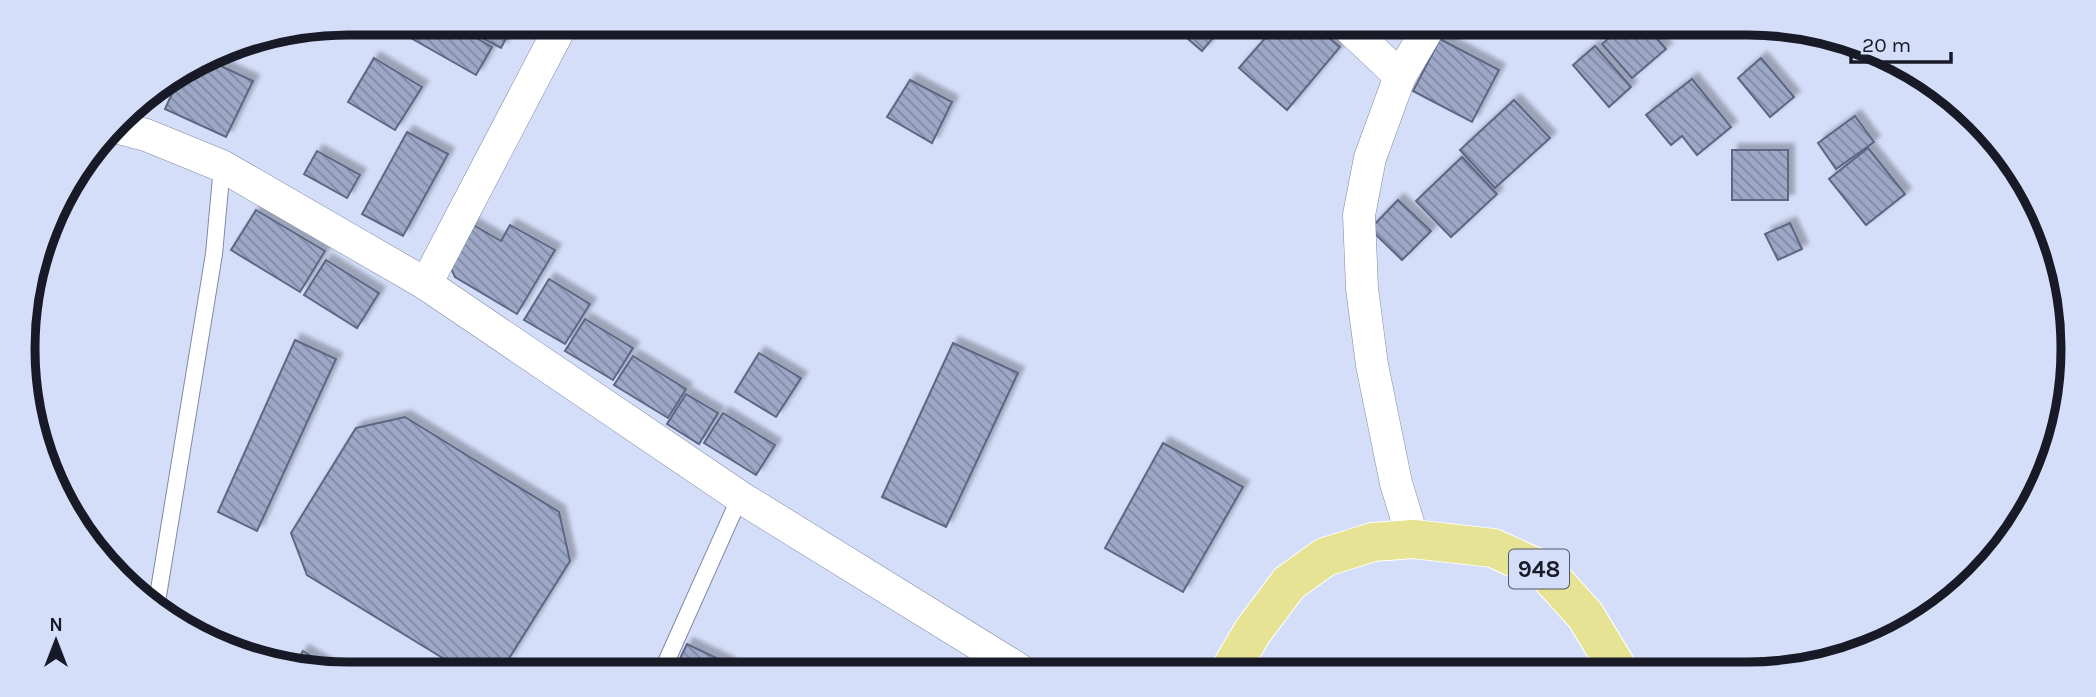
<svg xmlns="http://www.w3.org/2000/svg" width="2096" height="697" viewBox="0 0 2096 697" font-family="Karla,sans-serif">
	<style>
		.building { fill: url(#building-back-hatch); stroke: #5d6683; stroke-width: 2; filter: url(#shadow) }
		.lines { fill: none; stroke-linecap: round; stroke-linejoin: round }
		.service-casing { stroke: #7f89a8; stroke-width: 18 }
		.minor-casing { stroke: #7f89a8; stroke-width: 33 }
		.primary-casing { stroke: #fff; stroke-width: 40 }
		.service { stroke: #fff; stroke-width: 16 }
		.minor { stroke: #fff; stroke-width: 32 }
		.primary { stroke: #e6e394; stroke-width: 38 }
		.labels { text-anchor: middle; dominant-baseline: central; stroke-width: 5; stroke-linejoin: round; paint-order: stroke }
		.shield { fill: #d5def9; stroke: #515666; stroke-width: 2 }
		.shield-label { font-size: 23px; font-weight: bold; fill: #181b27 }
		.rim { fill: none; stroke: #181b27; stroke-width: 9 }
	</style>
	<defs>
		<pattern id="building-back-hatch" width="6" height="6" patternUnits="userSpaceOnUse" patternTransform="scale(1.75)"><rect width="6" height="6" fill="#9da8c7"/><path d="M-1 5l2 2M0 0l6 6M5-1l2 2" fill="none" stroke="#7f88a2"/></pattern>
		<filter id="shadow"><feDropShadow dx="6" dy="-6" stdDeviation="2" flood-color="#0004"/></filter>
	</defs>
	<rect width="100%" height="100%" fill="#d5def9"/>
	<g class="building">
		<polygon points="418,23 450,23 492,47 476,75 409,37"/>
		<polygon points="454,23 514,23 501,48"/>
		<polygon points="1173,26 1222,27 1202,51"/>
		<polygon points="1275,27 1316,27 1340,47 1287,110 1239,68"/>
		<polygon points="1620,28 1648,28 1666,49 1632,78 1602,44"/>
		<polygon points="1440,39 1499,70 1472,122 1413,91"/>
		<polygon points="1595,46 1631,87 1609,107 1573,65"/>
		<polygon points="374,58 422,87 395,130 348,102"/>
		<polygon points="1761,58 1794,97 1770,117 1738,78"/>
		<polygon points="206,59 253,81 226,137 165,109 181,74"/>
		<polygon points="1692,79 1731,127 1697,155 1682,136 1671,145 1646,115"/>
		<polygon points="910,80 952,102 932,143 887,117"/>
		<polygon points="1514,100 1550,138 1495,188 1460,150"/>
		<polygon points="1855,116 1874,142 1836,169 1818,143"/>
		<polygon points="407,132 448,154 403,236 362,214"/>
		<polygon points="1868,148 1905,194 1866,225 1829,179"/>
		<rect x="1732" y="150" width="56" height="50"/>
		<polygon points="317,151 360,175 347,198 304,174"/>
		<polygon points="1462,157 1497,194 1451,237 1416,201"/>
		<polygon points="1398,200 1431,231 1402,260 1370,229"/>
		<polygon points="256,210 325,251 300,292 231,250"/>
		<polygon points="468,222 501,241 510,225 555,250 517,314 455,277 450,266"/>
		<polygon points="1790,223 1802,249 1778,260 1765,234"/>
		<polygon points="326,260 379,293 357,328 304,295"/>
		<polygon points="549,279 590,304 565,344 524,320"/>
		<polygon points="585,319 633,348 613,380 565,351"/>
		<polygon points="295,340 336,359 257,531 218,512"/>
		<polygon points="953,343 1018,373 946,527 882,497"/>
		<polygon points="759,353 801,378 776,417 735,392"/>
		<polygon points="633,356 686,389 668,418 614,385"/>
		<polygon points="686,394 718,413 699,444 667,424"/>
		<polygon points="723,413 775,445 756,475 704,443"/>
		<polygon points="405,417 559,512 570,561 508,660 459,668 307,575 291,533 356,428"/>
		<polygon points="1163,443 1243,487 1183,592 1105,548"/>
		<polygon points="687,644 729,664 726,669 675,669"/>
		<polygon points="303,651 331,668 293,668"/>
	</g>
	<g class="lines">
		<defs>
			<g id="service">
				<polyline points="156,608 214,254 222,166"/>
				<polyline points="663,669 740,497"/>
			</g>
			<g id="minor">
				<polyline points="1348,27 1400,76"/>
				<polyline points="115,127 146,135 222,166 426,284 740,497 1020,670"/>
				<polyline points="426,284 562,24"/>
				<polyline points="1413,539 1396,483 1372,365 1362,288 1359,215 1370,158 1400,76 1429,27"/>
			</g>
			<polyline id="primary" points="1230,670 1253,631 1289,583 1325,557 1373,542 1413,539 1493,548 1546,572 1585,615 1619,671"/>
		</defs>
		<use href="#service" class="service-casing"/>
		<use href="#minor" class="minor-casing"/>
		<use href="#primary" class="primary-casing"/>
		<use href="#service" class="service"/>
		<use href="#minor" class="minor"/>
		<use href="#primary" class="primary"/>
	</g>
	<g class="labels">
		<rect class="shield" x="1509" y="549.5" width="60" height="39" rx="5"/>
		<g class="shield-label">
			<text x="1539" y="569">948</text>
		</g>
	</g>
	<path d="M0 0H2096V697H0ZM348 35H1748A313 313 0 0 1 2061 348V349A313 313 0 0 1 1748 662H348A313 313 0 0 1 35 349V348A313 313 0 0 1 348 35Z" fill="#d5def9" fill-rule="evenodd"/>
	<path class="rim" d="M348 35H1748A313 313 0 0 1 2061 348V349A313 313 0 0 1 1748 662H348A313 313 0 0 1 35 349V348A313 313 0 0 1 348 35Z"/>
	<g transform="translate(56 641)" stroke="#d5def9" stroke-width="5" paint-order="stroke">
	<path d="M0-5L12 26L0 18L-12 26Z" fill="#181b27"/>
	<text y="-10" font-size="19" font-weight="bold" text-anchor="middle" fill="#181b27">N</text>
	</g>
	<path d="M1851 52v10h100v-10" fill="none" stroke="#181b27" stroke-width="3.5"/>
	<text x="1862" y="52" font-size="21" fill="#181b27" stroke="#d5def9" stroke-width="5" paint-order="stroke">20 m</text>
</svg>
